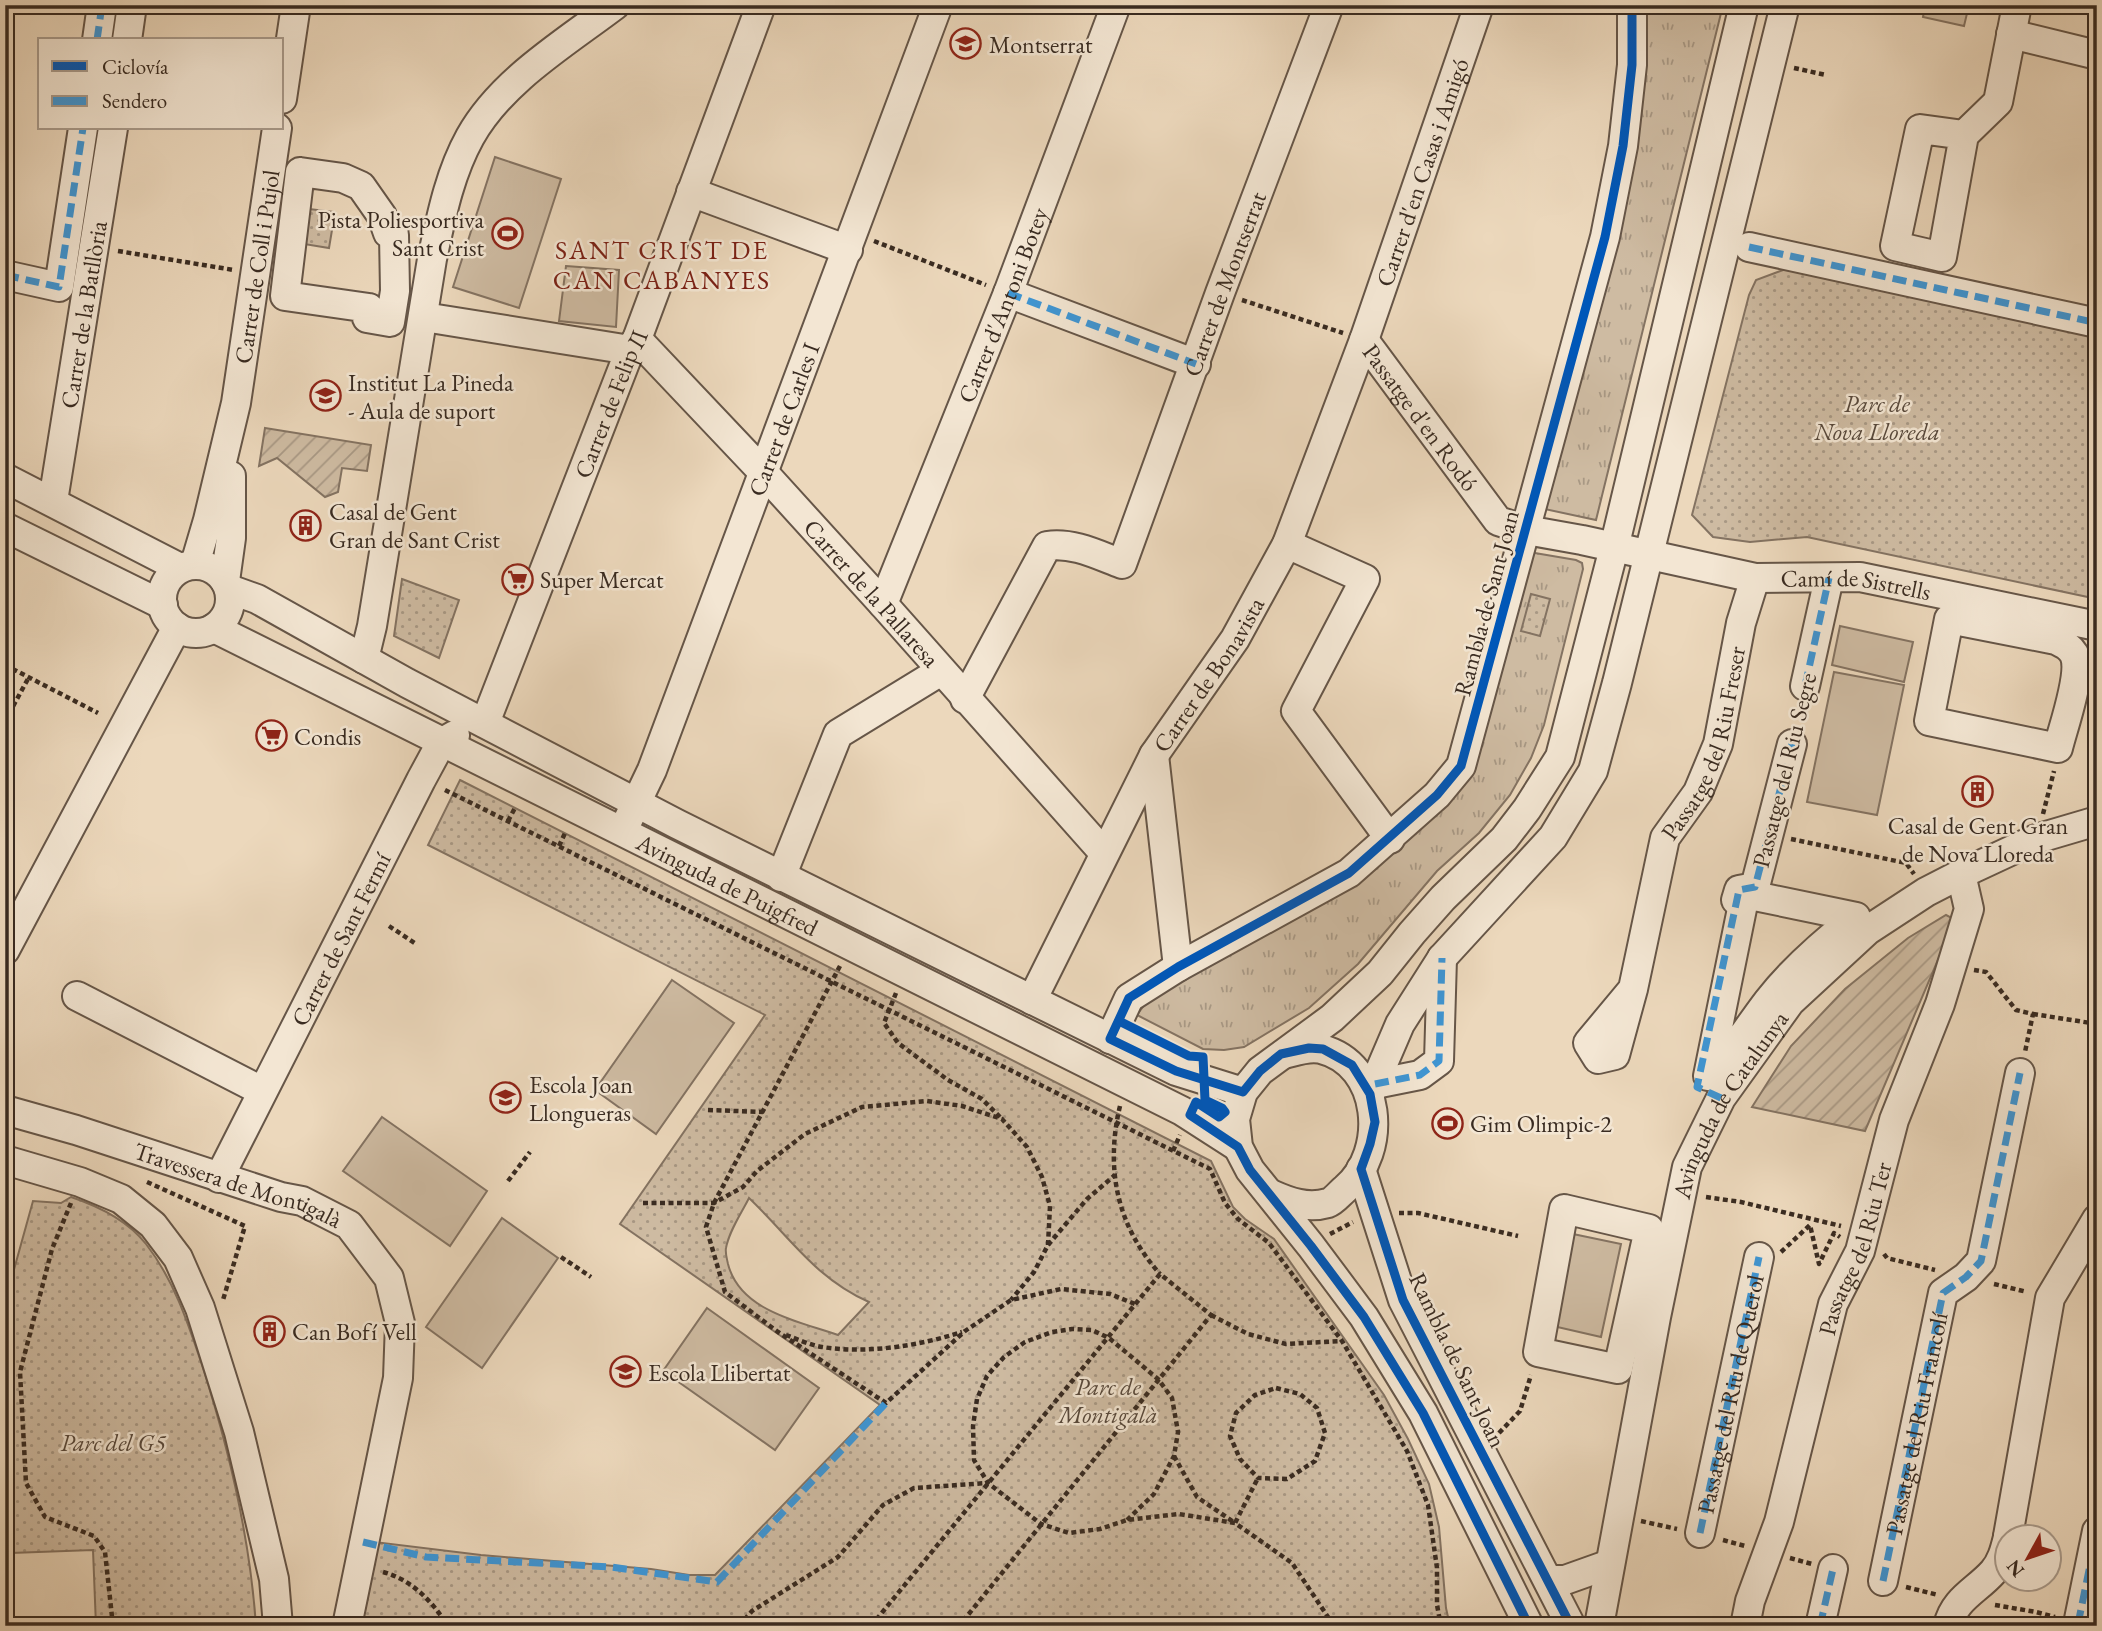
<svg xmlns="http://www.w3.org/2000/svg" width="2102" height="1631" viewBox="0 0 2102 1631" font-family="'EB Garamond',serif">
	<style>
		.grass { fill: url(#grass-tufts); stroke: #847362; stroke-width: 2 }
		.park { fill: url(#park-dots); stroke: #847362; stroke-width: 2; fill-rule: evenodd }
		.garden { fill: url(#garden-furrows); stroke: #847362; stroke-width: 2 }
		.pitch { fill: #cebba2; stroke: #847362; stroke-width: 2 }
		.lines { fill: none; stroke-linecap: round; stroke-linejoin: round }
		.minor-casing { stroke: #665648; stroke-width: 32 }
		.path { stroke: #392b21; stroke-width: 4.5; stroke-dasharray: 5 3.5; stroke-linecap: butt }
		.minor { stroke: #f3e6d3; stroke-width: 28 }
		.quiet { stroke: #3e96d5; stroke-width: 7; stroke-dasharray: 14 7; stroke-linecap: butt }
		.cycleway-casing { stroke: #f3e6d3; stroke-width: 13 }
		.cycleway { stroke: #0057b8; stroke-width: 9 }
		.labels { text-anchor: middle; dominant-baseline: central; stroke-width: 5; stroke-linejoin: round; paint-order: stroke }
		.poi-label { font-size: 24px; fill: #392b21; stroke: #f3e6d3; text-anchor: start }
		.street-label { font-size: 24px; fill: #392b21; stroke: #f3e6d3 }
		.park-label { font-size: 24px; font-style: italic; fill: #57483b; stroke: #f3e6d3 }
		.neighbourhood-label { font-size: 26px; letter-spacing: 2px; fill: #7a1f14; stroke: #f3e6d3 }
	</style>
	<defs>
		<pattern id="grass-tufts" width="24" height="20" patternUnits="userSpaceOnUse" patternTransform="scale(1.75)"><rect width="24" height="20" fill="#cebba2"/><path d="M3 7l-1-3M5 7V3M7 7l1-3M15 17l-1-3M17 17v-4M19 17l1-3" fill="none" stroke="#a89884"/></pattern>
		<pattern id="park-dots" width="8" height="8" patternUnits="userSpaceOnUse" patternTransform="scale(1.75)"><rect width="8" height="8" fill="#cebba2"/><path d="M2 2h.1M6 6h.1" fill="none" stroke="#a89884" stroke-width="1.8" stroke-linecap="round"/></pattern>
		<pattern id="garden-furrows" width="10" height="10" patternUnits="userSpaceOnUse" patternTransform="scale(1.75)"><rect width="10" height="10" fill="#cebba2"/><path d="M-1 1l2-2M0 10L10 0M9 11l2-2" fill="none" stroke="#a89884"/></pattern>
	</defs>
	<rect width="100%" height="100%" fill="#ecd8bc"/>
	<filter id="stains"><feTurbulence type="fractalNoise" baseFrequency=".00286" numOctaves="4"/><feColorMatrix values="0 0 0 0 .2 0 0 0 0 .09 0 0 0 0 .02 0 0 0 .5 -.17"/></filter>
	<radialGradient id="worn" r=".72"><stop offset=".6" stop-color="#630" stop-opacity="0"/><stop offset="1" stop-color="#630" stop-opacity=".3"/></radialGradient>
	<g class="grass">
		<polygon points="1639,5 1723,5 1596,520 1540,508"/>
		<polygon points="1529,552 1576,560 1582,563 1583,569 1544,725 1531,758 1510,795 1479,833 1437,871 1358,964 1309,1008 1244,1047 1224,1050 1203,1049 1137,1015 1155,990 1452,798"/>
	</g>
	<g class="park">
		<polygon points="309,209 335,212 329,248 304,244"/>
		<polygon points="1802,263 2097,327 2097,599 1807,537 1750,542 1713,537 1692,515 1749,295 1756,280"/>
		<polygon points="402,579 459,600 439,658 394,636"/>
		<polygon points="1531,594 1550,599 1540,636 1521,631"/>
		<path d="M 460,780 L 1211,1161 L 1233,1207 L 1245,1219 L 1274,1239 L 1384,1395 L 1408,1439 L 1429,1484 L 1439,1527 L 1446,1608 L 1450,1626 L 359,1626 L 375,1542 L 481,1555 L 651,1569 L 689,1575 L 715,1575 L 880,1405 L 620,1224 L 765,1015 L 428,845 ZM 749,1198 C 790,1237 815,1278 869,1302 L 838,1335 C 798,1321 740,1311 728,1264 C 727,1259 725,1253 726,1248 C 729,1231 741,1214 749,1198 Z"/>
		<path d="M 71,1197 C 98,1206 128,1221 146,1244 C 174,1280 188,1323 202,1365 C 229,1449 250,1538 256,1626 L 96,1626 L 93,1550 L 11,1553 L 10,1578 L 5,1579 L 5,1302 L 33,1201 L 61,1203 Z"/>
	</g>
	<g class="garden">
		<polygon points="265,428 371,445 367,471 342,468 338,492 325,497 277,458 259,466"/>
		<polygon points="1946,915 1952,918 1952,927 1865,1131 1752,1107 1791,1046 1845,989 1908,938"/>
	</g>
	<g class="pitch">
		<polygon points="1925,5 1969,5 1964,26 1923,17"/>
		<polygon points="495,157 561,179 519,308 453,287"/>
		<polygon points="566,266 619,270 616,327 559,321"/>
		<polygon points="1840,626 1913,642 1904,682 1832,665"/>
		<polygon points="1834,672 1904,685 1877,815 1807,802"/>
		<polygon points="672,980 734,1023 656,1134 595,1090"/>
		<polygon points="382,1117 487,1191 450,1246 343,1171"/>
		<polygon points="502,1218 558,1258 482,1368 426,1327"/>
		<polygon points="1573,1234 1621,1244 1601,1337 1553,1326"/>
		<polygon points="707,1308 819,1388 775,1450 663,1371"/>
	</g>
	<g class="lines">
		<defs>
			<g id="minor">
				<polyline points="2011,34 2097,55"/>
				<polyline points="97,40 102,5"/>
				<polyline points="127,40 132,5"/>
				<polyline points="282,99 296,5"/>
				<polyline points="1964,135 1942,257 1895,246 1920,129 1964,135 1998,102 2017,5"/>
				<polygon points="300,172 343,178 361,186 382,216 388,233 394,235 395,291 390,322 367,318 369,308 285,296"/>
				<polyline points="691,192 848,250"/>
				<polyline points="1749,247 2097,323"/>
				<polyline points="5,275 59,287 83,128"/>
				<polyline points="1008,293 1196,364"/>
				<polyline points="424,317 630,350"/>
				<path id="s1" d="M 637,339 L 763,472 L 883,604 L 1104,853"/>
				<path id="s2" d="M 1364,340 L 1498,521 L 1526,530 L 1582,540 L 1755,578 L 1860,577 L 2097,626"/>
				<polyline points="5,478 180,568"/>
				<path id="s3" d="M 53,501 L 113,128"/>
				<polyline points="5,527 163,605"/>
				<polyline points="1287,544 1365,579 1296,711 1390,839"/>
				<path id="s4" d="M 195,564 L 208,520 L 236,403 L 277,128"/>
				<circle cx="196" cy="599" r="34"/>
				<polyline points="225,581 231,538 231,476"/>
				<polyline points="229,589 257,599 407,683 677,824 1176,1071 1243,1092"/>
				<path id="s5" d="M 883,604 L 1008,293 L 1116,5"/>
				<path d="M 1949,619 L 2056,640 C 2064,644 2069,646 2074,654 C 2083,673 2063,727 2058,748 L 1929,721 Z"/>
				<path id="s6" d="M 214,628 L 1182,1111 L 1238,1147"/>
				<path d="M 364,659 L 372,626 L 432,259 C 441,218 449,175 470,137 C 501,81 565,43 615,5"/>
				<polyline points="1805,686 1829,578"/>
				<path id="s7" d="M 965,699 L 1047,546 C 1073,542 1098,555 1122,564 L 1220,293 L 1329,5"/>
				<path id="s8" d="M 485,723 L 630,350 L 637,339 L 761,5"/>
				<polyline points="1154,755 1178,967"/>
				<path id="s9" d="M 628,820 L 652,770 L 938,5"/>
				<polyline points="781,877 838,734 941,671"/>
				<path d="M 1745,894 L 1856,917 C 1824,942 1793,969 1768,1001 C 1749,1026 1732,1052 1714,1077 L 1708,1076 Z"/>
				<polyline points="1736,900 1739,890 1755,887 1792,744"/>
				<polyline points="5,950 177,627"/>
				<path id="s10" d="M 1633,989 L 1588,1043 L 1598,1059 L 1615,1055 L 1633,989 L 1665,838 L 1698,792 L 1718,744 L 1741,623 L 1755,578"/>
				<polyline points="77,996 262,1091"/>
				<path id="s11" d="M 1032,1000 L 1154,755 L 1235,639 L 1287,544 L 1364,340 L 1479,5"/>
				<polyline points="1110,1039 1129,998 1178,967 1349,873 1437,795 1461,766 1605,237 1623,146 1632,65 1632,5"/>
				<polyline points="1375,1084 1420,1075 1439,1061 1442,958"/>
				<polyline points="1370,1094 1400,1024 1442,958 1553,837 1593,771 1617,683 1785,5"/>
				<path id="s12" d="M 5,1110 L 76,1130 L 281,1197 L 302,1201 L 349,1225 L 389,1278 L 400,1323 L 398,1378 L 347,1626"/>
				<polyline points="5,1160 80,1182 121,1199 153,1225 178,1258 200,1308 239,1432 274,1579 278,1626"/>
				<polyline points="1361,1169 1403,1300 1571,1626"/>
				<path id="s13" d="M 219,1178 L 421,780 L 441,743 L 455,735"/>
				<path d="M 1271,1194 C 1289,1202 1307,1209 1328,1203 C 1334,1201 1340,1193 1345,1189 C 1389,1152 1382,1064 1321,1049 C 1309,1046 1296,1051 1284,1054"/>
				<polygon points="1564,1209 1649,1229 1618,1369 1538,1352"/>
				<polyline points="1700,1533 1759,1257"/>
				<polyline points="2008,1536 2050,1298 2097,1219"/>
				<polyline points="1549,1580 1565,1580 1610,1564"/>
				<path id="s14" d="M 1883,1581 L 1943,1293 L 1966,1277 L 1981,1261 L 2020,1073"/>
				<polyline points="2078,1624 2097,1531"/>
				<polyline points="1529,1626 1423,1413 1364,1317 1311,1246 1250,1170 1238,1147 1235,1119 1243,1092 1260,1071 1332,1018 1380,973 1412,933 1443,898 1504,839 1527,809 1560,757 1614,548 1744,5"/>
				<path id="s15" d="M 1599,1626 L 1656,1317 L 1687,1167 L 1721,1098 L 1790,1002 L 1868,930 L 1926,892 L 1961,874 L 2036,839 L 2097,821"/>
				<path id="s16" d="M 1745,1626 L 1750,1601 L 1779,1522 L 1833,1304 L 1860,1251 L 1894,1120 L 1940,1004 L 1969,909 L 1961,874"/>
				<polyline points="1820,1626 1833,1569"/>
				<path d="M 1948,1626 C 1954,1599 1976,1591 1993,1572 C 2002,1562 2005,1549 2008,1537"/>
			</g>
		</defs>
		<use href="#minor" class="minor-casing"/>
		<g class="path">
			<polyline points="1794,68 1826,75"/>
			<polyline points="874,241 986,285"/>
			<polyline points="118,251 234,270"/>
			<polyline points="1242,300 1343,333"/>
			<polyline points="5,665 98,713"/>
			<polyline points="5,721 29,677"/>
			<polyline points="445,790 1210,1169 1225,1203 1238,1219 1269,1243 1342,1341 1407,1451 1428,1505 1437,1568 1437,1605 1441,1626"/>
			<polyline points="2043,814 2054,771"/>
			<polyline points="508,821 516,806"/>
			<polyline points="1791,839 1906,863 1914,874"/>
			<polyline points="559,846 566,831"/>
			<polyline points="389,926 416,944"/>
			<polyline points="840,966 714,1203 706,1227 725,1292 778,1332 886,1403 965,1331 1011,1300 1061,1289 1110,1294 1135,1304"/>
			<polyline points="1974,970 1986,972 2016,1010 2033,1014 2025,1052"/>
			<polyline points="896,993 884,1023 898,1043 948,1080 982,1099 1000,1117"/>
			<polyline points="2033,1014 2097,1024"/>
			<path d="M 1120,1106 C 1105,1169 1117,1226 1160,1274"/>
			<polyline points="708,1110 763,1112"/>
			<polyline points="1173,1151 1180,1135"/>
			<polyline points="508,1181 530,1152"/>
			<polyline points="147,1182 245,1226 223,1300"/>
			<polyline points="1706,1197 1741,1202 1841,1226"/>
			<polyline points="71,1203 52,1249 20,1372 26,1483 45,1517 94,1536 105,1552 113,1626"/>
			<polyline points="643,1203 714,1203 743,1187 757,1171 805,1134 862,1107 927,1101 962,1106 1002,1119 1027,1147 1042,1177 1050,1206 1048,1245 1034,1272 1011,1300"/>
			<polyline points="1399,1213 1418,1213 1518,1236"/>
			<polyline points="1330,1234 1353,1222"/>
			<polyline points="1048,1245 1087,1199 1115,1175"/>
			<polyline points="1781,1252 1810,1225 1819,1264 1834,1233 1840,1237"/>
			<polyline points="1884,1254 1887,1258 1935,1270"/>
			<polyline points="561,1257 591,1277"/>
			<polyline points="1994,1284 2027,1292"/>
			<polyline points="1211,1315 1248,1334 1286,1344 1341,1341"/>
			<path d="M 786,1335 C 797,1339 810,1345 822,1347 C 868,1354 918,1346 962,1332"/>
			<polygon points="1276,1388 1300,1394 1317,1408 1325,1433 1315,1461 1287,1479 1258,1478 1240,1459 1230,1436 1236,1413 1255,1395"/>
			<polyline points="1499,1433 1520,1411 1531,1375"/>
			<polyline points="1174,1456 1197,1497 1235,1523 1258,1478"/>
			<polyline points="1127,1520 1154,1494 1174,1456 1178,1432 1172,1398 1158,1379 1109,1338 1092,1330 1072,1329 1052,1332 1025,1342 1004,1357 987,1376 977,1399 973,1426 974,1460 988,1483 1041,1524 1069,1533 1100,1529 1127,1520 1179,1514 1235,1523 1292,1563 1334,1626"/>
			<polyline points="1641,1521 1677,1529"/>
			<polyline points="1723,1540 1745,1546"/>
			<polyline points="1790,1558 1812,1564"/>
			<path d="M 383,1572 C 412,1580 432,1601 448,1626"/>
			<polyline points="1906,1587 1938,1595"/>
			<polyline points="1995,1605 2036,1612 2055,1617"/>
			<polyline points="540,1626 573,1626"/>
			<polyline points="739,1626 752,1611 838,1557 883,1505 914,1488 987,1483"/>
			<polyline points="871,1626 1160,1274 1211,1315 959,1626"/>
		</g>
		<use href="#minor" class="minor"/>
		<g class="quiet">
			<polyline points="97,40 102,5"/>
			<polyline points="1749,247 2097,323"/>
			<polyline points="5,275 59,287 83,128"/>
			<polyline points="1008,293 1196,364"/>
			<polyline points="1805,686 1829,578"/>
			<polyline points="1375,1084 1420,1075 1439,1061 1442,958"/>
			<polyline points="1721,1098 1697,1087 1739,890 1755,887 1792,744"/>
			<path id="s17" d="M 1700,1533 L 1759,1257"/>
			<polyline points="363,1542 426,1557 611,1567 717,1582 886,1403"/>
			<polyline points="1883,1581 1943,1293 1966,1277 1981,1261 2020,1073"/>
			<polyline points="2078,1624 2097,1531"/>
			<polyline points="1820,1626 1833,1569"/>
		</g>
		<defs>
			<g id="cycleway">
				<polyline points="1119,1021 1189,1056 1203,1057 1205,1100 1222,1108 1225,1112 1219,1117 1196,1102 1190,1115 1238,1147 1250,1170 1311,1246 1364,1317 1423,1413 1529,1626"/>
				<polyline points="1571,1626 1403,1300 1361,1169 1370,1144 1375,1122 1370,1094 1352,1065 1323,1049 1309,1048 1281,1054 1260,1071 1243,1092 1176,1071 1110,1039 1129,998 1178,967 1349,873 1437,795 1461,766 1605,237 1623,146 1632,65 1632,5"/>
			</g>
		</defs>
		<use href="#cycleway" class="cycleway-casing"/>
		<use href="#cycleway" class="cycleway"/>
	</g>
	<defs>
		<symbol id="school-ring" viewBox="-11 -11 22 22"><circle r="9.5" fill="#f3e6d3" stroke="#8f2418" stroke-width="1.5"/><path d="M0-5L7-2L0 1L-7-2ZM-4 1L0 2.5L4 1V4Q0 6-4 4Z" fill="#8f2418"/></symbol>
		<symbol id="stadium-ring" viewBox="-11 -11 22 22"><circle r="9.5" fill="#f3e6d3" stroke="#8f2418" stroke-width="1.5"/><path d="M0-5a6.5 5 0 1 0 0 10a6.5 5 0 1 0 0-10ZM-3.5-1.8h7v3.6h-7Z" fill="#8f2418"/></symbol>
		<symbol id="building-ring" viewBox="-11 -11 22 22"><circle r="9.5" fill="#f3e6d3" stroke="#8f2418" stroke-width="1.5"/><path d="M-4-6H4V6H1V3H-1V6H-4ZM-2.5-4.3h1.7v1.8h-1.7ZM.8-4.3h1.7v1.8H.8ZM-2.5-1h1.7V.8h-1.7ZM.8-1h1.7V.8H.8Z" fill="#8f2418"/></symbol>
		<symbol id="supermarket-ring" viewBox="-11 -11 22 22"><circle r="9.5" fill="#f3e6d3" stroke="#8f2418" stroke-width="1.5"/><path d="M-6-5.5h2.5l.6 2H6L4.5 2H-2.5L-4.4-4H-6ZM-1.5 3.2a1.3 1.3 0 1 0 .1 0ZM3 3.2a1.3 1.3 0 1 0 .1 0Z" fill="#8f2418"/></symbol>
	</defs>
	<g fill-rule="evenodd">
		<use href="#school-ring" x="948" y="26" width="35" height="35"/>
		<use href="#stadium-ring" x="490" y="216" width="35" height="35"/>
		<use href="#school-ring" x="308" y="378" width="35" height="35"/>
		<use href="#building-ring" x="288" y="508" width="35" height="35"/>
		<use href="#supermarket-ring" x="500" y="562" width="35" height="35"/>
		<use href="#supermarket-ring" x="254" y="718" width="35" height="35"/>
		<use href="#building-ring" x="1960" y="774" width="35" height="35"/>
		<use href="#school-ring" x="488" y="1080" width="35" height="35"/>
		<use href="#stadium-ring" x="1430" y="1106" width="35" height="35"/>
		<use href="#building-ring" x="252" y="1314" width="35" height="35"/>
		<use href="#school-ring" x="608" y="1354" width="35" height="35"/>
	</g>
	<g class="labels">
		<g class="poi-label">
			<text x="989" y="44">Montserrat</text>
			<text x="484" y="219" text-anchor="end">Pista Poliesportiva<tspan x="484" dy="28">Sant Crist</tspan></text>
			<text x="348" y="382">Institut La Pineda<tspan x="348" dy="28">- Aula de suport</tspan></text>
			<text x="329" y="511">Casal de Gent<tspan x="329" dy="28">Gran de Sant Crist</tspan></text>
			<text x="540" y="579">Super Mercat</text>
			<text x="294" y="736">Condis</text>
			<text x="1978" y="825" text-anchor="middle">Casal de Gent Gran<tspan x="1978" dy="28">de Nova Lloreda</tspan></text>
			<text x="529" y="1084">Escola Joan<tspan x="529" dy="28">Llongueras</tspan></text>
			<text x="1470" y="1123">Gim Olimpic-2</text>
			<text x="292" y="1331">Can Bofí Vell</text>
			<text x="648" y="1372">Escola Llibertat</text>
		</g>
		<g class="street-label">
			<text stroke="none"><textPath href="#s11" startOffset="919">Carrer d'en Casas i Amigó</textPath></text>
			<text stroke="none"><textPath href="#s4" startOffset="304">Carrer de Coll i Pujol</textPath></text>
			<text stroke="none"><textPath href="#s7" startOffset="550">Carrer de Montserrat</textPath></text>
			<text stroke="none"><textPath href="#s5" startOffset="322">Carrer d'Antoni Botey</textPath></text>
			<text stroke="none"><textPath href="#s3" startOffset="189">Carrer de la Batllòria</textPath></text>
			<text stroke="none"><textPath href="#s8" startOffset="343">Carrer de Felip II</textPath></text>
			<text stroke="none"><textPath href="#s2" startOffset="96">Passatge d'en Rodó</textPath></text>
			<text stroke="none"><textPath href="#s9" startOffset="430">Carrer de Carles I</textPath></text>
			<text stroke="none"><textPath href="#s2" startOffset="590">Camí de Sistrells</textPath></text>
			<text stroke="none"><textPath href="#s1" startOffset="346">Carrer de la Pallaresa</textPath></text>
			<text transform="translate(1486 603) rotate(-75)">Rambla de Sant Joan</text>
			<text stroke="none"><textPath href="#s11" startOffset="371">Carrer de Bonavista</textPath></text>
			<text stroke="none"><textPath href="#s10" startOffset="434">Passatge del Riu Freser</textPath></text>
			<text transform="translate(1784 770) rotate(-76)">Passatge del Riu Segre</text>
			<text stroke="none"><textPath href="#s6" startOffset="574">Avinguda de Puigfred</textPath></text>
			<text stroke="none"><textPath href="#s13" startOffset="268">Carrer de Sant Fermí</textPath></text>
			<text stroke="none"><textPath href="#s15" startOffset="542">Avinguda de Catalunya</textPath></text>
			<text stroke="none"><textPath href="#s12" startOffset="245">Travessera de Montigalà</textPath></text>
			<text stroke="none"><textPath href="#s16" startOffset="394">Passatge del Riu Ter</textPath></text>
			<text transform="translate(1458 1360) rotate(64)">Rambla de Sant Joan</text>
			<text stroke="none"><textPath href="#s17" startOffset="142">Passatge del Riu de Querol</textPath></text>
			<text stroke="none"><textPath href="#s14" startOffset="161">Passatge del Riu Francolí</textPath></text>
		</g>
		<g class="park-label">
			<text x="1877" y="403">Parc de<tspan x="1877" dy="28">Nova Lloreda</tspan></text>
			<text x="1108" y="1386">Parc de<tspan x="1108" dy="28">Montigalà</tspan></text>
			<text x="113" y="1442">Parc del G5</text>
		</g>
		<g class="neighbourhood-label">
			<text x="662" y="250">SANT CRIST DE<tspan x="662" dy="30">CAN CABANYES</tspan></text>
		</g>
	</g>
	<rect width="2102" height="1631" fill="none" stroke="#ecd8bc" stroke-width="28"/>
	<rect x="7" y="7" width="2088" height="1617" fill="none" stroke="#392b21" stroke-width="3.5"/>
	<rect x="14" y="14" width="2074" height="1603" fill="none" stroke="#392b21" stroke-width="2"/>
	<rect x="38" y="38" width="245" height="91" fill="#f3e6d3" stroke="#a99b8c" stroke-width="2"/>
	<rect x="52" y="61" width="35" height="10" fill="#0057b8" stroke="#a99b8c" stroke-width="2"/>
	<text x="102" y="74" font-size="21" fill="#392b21">Ciclovía</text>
	<rect x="52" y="96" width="35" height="10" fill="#3e96d5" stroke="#a99b8c" stroke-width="2"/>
	<text x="102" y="108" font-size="21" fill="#392b21">Sendero</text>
	<g transform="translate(2028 1558) rotate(230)"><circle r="33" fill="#f3e6d3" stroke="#a99b8c" stroke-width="2"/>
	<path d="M0-5L12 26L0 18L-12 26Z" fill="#8f2418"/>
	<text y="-10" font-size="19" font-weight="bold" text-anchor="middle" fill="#392b21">N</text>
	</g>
	<rect width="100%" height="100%" filter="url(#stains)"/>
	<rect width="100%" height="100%" fill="url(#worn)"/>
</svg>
